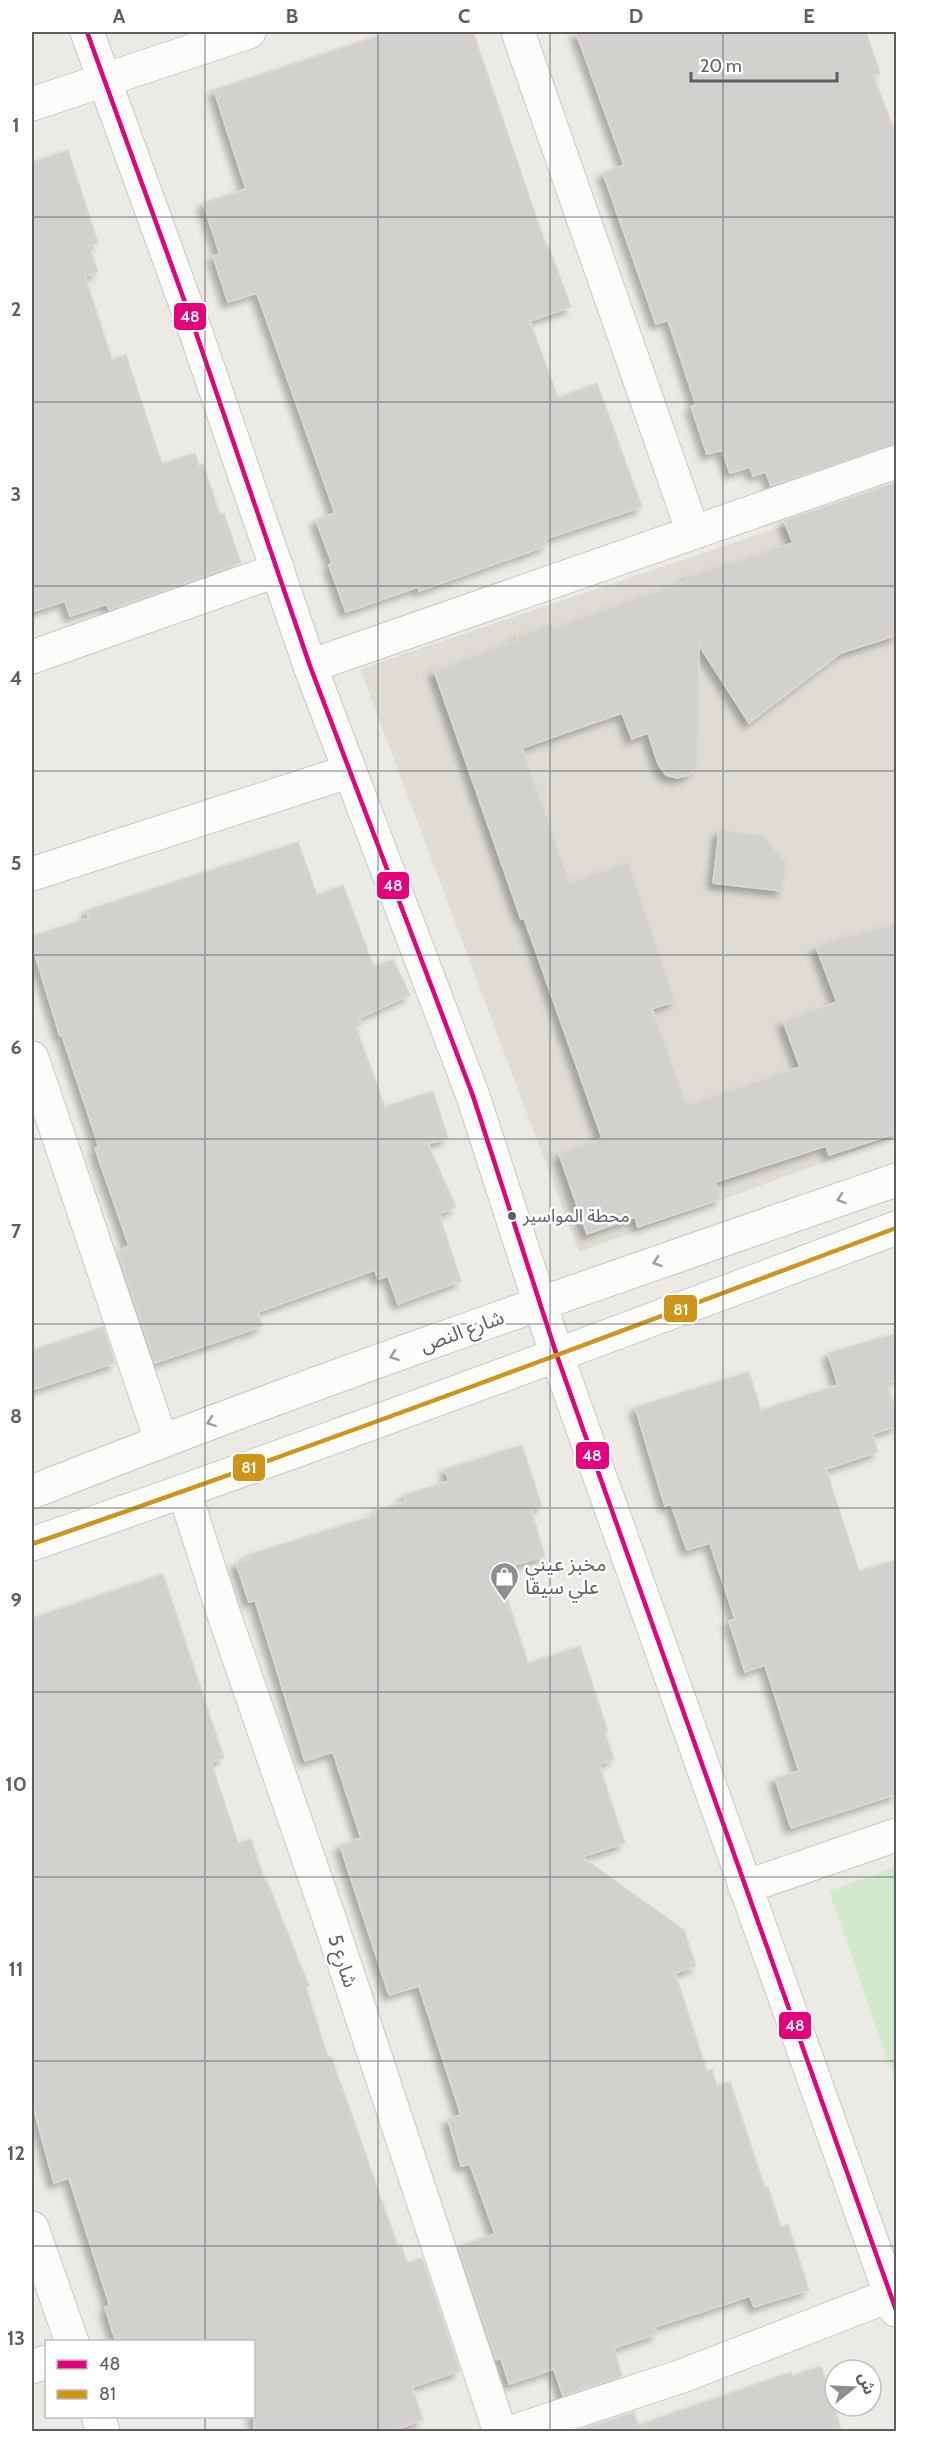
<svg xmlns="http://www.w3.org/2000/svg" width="928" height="2463" viewBox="0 0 928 2463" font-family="Cabin,'Noto Sans Arabic',sans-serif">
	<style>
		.education { fill: #dedcd5 }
		.green { fill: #d3e9ce }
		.building { fill: #d2d1ce; stroke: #dcd9d4; stroke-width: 1.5; filter: url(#shadow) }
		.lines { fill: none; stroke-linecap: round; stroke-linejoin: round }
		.street-casing { stroke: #c8c8c8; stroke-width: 35 }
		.secondary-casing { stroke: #c9c9c9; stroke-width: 35 }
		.street { stroke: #fcfcfb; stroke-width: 33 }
		.secondary { stroke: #fcfcfb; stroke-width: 33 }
		.bus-1-casing { stroke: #fff; stroke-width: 9 }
		.bus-2-casing { stroke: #fff; stroke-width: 9 }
		.bus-1 { stroke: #e5007d; stroke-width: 4.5 }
		.bus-2 { stroke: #d09419; stroke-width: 4.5 }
		.oneway { stroke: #9b9ea0 }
		.grid { fill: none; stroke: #5a5f64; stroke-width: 1.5; stroke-opacity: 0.55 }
		.bus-dot { fill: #5a5f64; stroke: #fff; stroke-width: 2 }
		.labels { text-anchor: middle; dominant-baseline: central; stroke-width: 5; stroke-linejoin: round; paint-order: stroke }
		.bus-label { font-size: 18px; fill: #5a5f64; stroke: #fff; text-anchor: start }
		.street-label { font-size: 20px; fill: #5a5f64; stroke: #fff }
		.poi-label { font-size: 20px; fill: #5a5f64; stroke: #fff; text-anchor: start }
		.line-badge { stroke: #fff; stroke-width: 2 }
		.badge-label { font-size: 16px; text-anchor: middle; font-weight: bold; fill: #fff }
		.neatline { fill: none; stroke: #5a5f64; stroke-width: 2 }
		.grid-label { font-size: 20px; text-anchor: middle; font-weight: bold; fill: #5a5f64 }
	</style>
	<defs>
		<filter id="shadow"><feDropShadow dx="-5.5" dy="5.5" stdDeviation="3" flood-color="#0004"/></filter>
	</defs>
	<rect width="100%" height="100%" fill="#eceae5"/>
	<polygon class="education" points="896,488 896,1136 579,1252 360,669"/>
	<polygon class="green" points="896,1867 896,2084 829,1891"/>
	<g class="building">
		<polygon points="389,32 473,32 546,245 548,245 571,307 530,321 558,398 597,383 642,507 545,539 547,545 529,552 419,591 418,587 346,612 329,565 332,563 316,520 335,513 257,293 228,302 213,256 220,254 203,203 246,189 214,90"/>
		<polygon points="576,32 866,32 880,73 873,75 897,137 897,444 771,486 766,472 753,476 750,467 730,473 722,450 707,454 691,406 696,405 668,320 656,324 603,173 624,165"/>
		<polygon points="68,150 98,243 89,246 98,272 85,276 112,359 126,355 162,464 195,453 199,466 203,464 220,514 224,513 241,563 109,610 107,604 70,616 65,601 32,612 32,162"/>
		<polygon points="897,482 897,635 841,653 749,723 699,645 697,765 689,775 677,778 666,775 658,764 648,733 632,739 622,713 522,748 570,883 628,862 675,1001 652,1009 687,1105 800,1067 783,1021 837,1002 816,947 851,934 852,937 897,922 897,1133 829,1155 826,1146 715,1182 721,1199 638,1227 635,1217 587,1234 559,1154 602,1138 524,918 521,919 434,671 518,640 517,637 552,624 553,628 688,580 687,577 793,543 784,521"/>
		<polygon points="719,830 762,835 786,862 782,891 713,883"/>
		<polygon points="298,842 317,895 343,885 374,967 393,959 410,995 359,1018 361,1025 356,1027 385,1107 433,1091 448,1138 428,1144 456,1207 439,1214 461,1281 398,1304 388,1276 378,1279 375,1270 258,1312 263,1326 155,1363 117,1251 129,1246 95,1148 99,1147 62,1035 60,1036 32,945 32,936 89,918 87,910"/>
		<polygon points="103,1327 115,1363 32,1390 32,1350"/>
		<polygon points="897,1333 897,1379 887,1382 897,1415 897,1426 872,1434 878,1452 826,1469 859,1571 897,1560 897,1794 791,1828 775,1778 799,1771 765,1665 745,1672 729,1621 735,1619 710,1543 687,1550 671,1504 665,1506 635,1407 749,1372 761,1410 838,1385 828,1353"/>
		<polygon points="522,1445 542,1506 531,1509 545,1556 498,1570 528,1663 580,1646 608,1732 605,1733 614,1759 599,1764 625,1843 582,1857 684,1930 696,1966 675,1973 707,2071 712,2069 717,2086 730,2082 765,2188 768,2187 781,2227 788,2225 809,2290 754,2307 750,2296 655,2327 657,2334 614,2348 622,2376 563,2396 554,2369 509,2384 501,2358 496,2360 458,2246 495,2234 470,2164 461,2166 448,2119 461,2115 419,1986 389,1995 340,1845 361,1838 333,1752 305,1761 255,1600 249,1602 236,1563 249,1559 247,1555 376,1515 375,1511 406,1501 404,1495 449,1481 445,1469"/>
		<polygon points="163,1574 224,1758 211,1762 238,1843 251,1839 265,1881 267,1881 309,1986 306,1987 328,2057 331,2056 398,2246 401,2245 407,2263 422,2258 460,2371 412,2387 423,2420 388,2432 254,2432 254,2342 116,2342 105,2307 110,2306 69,2178 54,2183 32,2102 32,1618"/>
		<polygon points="821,2366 842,2432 574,2431 634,2412 638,2425 791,2372 792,2376"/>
	</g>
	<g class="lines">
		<defs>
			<g id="street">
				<polyline points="87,32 195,330 310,666 473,1096 557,1356 896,2310"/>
				<polyline points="518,32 693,532"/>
				<polyline points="32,104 249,32"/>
				<polyline points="32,657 278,570"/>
				<polyline points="310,666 896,462"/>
				<polyline points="32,874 350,771"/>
				<polyline points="32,1058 161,1440"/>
				<polyline points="184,1491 223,1612 329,1918 500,2432"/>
				<polyline points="745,1887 896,1835"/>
				<polyline points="32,2228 72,2342"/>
				<polyline points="32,2367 46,2362"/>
				<polyline points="98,2416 103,2432"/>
				<polyline points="512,2432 682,2376 896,2293"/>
			</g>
			<g id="secondary">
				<path d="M 32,1492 C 316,1379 607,1280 896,1180"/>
				<path d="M 32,1544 C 322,1444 609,1336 896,1228"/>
			</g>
		</defs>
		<use href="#street" class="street-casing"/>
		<use href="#secondary" class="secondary-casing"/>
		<use href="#street" class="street"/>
		<use href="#secondary" class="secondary"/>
		<defs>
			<polyline id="bus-1" points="87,32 195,330 310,666 473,1096 557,1356 896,2310"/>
			<path id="bus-2" d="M 32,1544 C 322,1444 609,1336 896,1228"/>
		</defs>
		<use href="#bus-1" class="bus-1-casing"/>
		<use href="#bus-2" class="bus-2-casing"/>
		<use href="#bus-1" class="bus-1"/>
		<use href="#bus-2" class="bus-2"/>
	</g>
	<defs><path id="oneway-chevron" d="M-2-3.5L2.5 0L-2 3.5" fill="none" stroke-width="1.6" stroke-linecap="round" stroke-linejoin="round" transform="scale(1.5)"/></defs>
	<g class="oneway">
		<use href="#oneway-chevron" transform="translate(841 1199) rotate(161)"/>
		<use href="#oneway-chevron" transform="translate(657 1262) rotate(161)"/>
		<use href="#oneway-chevron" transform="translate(394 1356) rotate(160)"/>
		<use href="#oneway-chevron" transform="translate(211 1422) rotate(160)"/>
	</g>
	<path class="grid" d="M 205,32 L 205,2342M 378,32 L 378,2432M 550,32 L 550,2432M 723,32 L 723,2432M 32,217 L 896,217M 32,402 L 896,402M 32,586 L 896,586M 32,771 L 896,771M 32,955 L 896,955M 32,1139 L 896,1139M 32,1324 L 896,1324M 32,1508 L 896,1508M 32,1692 L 896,1692M 32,1877 L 896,1877M 32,2061 L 896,2061M 32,2246 L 896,2246M 205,2416 L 205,2432"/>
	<defs>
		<symbol id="shop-pin" viewBox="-11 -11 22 30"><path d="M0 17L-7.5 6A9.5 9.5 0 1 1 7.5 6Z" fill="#8d9091" stroke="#fff"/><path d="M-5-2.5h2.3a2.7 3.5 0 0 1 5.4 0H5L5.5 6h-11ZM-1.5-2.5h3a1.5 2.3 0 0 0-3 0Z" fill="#fff"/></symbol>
	</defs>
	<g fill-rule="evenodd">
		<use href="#shop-pin" x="488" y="1560" width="33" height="45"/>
	</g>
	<circle class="bus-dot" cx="512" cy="1216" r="5"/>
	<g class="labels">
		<g class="bus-label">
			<text x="523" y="1216">محطة المواسير</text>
		</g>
		<g class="street-label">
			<text transform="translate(462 1331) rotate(-20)">شارع النص</text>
			<text transform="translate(343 1961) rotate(72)">شارع 5</text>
		</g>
		<g class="poi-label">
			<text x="525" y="1564">مخبز عيني<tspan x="525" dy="23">علي سيقا</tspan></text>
		</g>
	</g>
	<g class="line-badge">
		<rect x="173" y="302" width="34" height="29" rx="6" fill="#e5007d"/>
		<rect x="376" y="871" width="34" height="29" rx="6" fill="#e5007d"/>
		<rect x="663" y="1294" width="35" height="29" rx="6" fill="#d09419"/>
		<rect x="575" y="1441" width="35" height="29" rx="6" fill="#e5007d"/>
		<rect x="232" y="1453" width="34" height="29" rx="6" fill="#d09419"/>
		<rect x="778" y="2011" width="34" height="29" rx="6" fill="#e5007d"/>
	</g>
	<g class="badge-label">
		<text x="190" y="322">48</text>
		<text x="393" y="891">48</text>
		<text x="681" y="1315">81</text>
		<text x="592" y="1461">48</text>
		<text x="249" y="1473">81</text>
		<text x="795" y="2031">48</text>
	</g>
	<rect width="928" height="2463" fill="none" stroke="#ffffff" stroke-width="66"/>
	<rect x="45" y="2340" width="210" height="78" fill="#ffffff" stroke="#bdbfc1" stroke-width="1.5"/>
	<rect x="57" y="2360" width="30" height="9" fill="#e5007d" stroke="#bdbfc1" stroke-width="1.5"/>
	<text x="99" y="2370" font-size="18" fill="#5a5f64">48</text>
	<rect x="57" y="2390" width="30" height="9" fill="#d09419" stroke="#bdbfc1" stroke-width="1.5"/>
	<text x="99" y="2400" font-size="18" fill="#5a5f64">81</text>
	<g transform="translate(853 2388) rotate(72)"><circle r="28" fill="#ffffff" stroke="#bdbfc1" stroke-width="1.5"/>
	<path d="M0-4.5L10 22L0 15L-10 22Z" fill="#8d9091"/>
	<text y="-9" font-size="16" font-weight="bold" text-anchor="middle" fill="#5a5f64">ش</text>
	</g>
	<path d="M691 72v9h146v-9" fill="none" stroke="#5a5f64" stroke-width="3"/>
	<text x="700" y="72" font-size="18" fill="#5a5f64" stroke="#ffffff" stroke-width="4.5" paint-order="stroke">20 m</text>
	<rect x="33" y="33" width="862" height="2397" class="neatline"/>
	<g class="grid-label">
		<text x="119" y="23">A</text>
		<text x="292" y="23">B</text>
		<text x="464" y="23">C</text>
		<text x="636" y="23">D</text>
		<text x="809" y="23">E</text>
		<text x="16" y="132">1</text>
		<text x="16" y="316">2</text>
		<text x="16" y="501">3</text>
		<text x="16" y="685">4</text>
		<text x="16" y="870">5</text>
		<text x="16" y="1054">6</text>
		<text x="16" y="1238">7</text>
		<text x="16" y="1423">8</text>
		<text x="16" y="1607">9</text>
		<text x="16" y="1791">10</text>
		<text x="16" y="1976">11</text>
		<text x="16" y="2160">12</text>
		<text x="16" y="2345">13</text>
	</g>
</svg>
